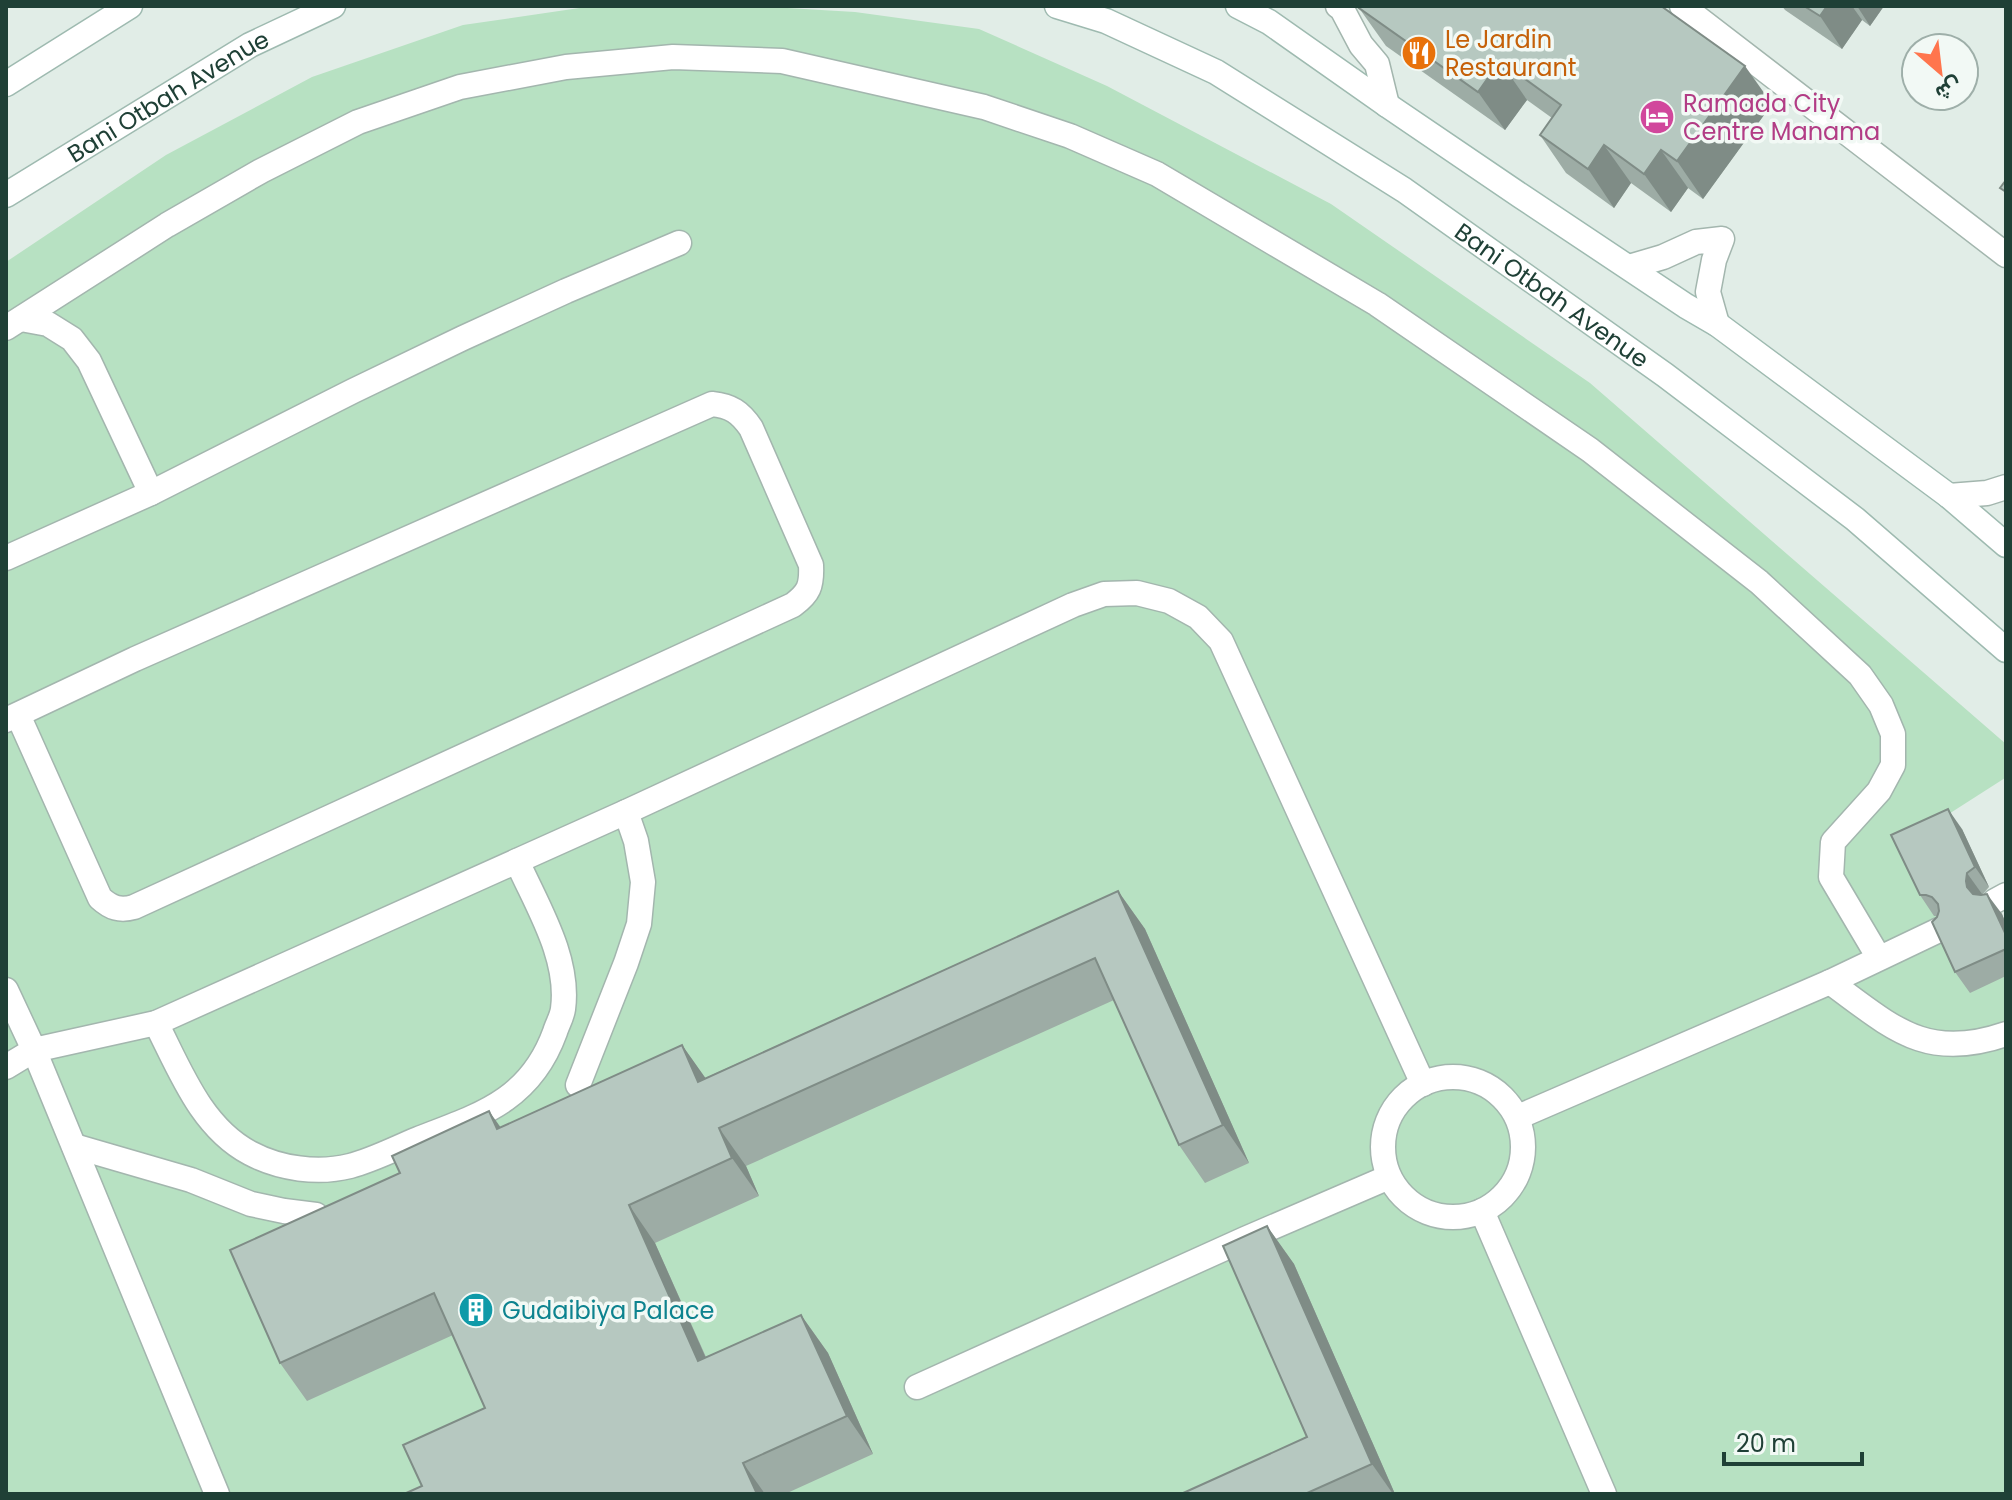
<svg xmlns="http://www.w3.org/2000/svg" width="2012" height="1500" viewBox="0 0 2012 1500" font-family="Poppins,Vazirmatn,sans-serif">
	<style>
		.green { fill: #b7e1c2 }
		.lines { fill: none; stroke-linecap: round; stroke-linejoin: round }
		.service-casing { stroke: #a3b6ae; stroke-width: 27 }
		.minor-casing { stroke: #a3b6ae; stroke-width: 27 }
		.secondary-casing { stroke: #9ebab0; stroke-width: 27 }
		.service { stroke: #fff; stroke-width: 24 }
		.minor { stroke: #fff; stroke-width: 24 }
		.secondary { stroke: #fff; stroke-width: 24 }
		.wall { fill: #9daca5 }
		.shaded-wall { fill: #7f8c86 }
		.building { fill: #b6c8c0; stroke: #7f8c86; stroke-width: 2 }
		.labels { text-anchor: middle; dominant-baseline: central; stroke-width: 7; stroke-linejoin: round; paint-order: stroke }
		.food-label { font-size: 24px; fill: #c56008; stroke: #f2f9f5; text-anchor: start }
		.street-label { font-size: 24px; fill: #1f4036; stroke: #f2f9f5 }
		.hotel-label { font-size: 24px; fill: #b23c85; stroke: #f2f9f5; text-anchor: start }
		.culture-label { font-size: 24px; fill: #0d838f; stroke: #f2f9f5; text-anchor: start }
	</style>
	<rect width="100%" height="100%" fill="#e1ede7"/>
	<polygon class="green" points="593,6 752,6 855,12 979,29 1107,86 1331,204 1590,383 2006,744 2005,778 1930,826 2001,978 2006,976 2006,1494 6,1494 6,262 166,155 312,77 463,25"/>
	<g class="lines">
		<defs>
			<g id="service">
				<polyline points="1338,6 1342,9 1361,45 1377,64 1387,105"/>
				<polyline points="1682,6 2006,255"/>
				<polyline points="1629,267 1663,257 1696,242 1722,239 1714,260 1708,292 1717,324"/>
				<polyline points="21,319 48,324 72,339 89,361 151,493"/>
				<polyline points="6,328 167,225 261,171 358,122 460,87 566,67 673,57 782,61 984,107 1070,136 1157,174 1377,304 1590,450 1759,582 1860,675 1881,705 1893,734 1893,765 1879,791 1833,842 1831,877 1879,958"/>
				<polyline points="6,558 151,493 353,391 463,338 566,291 679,243"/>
				<path d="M 6,720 L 135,659 L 712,404 C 731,406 740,412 751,428 L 811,565 C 812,586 809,593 793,605 L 134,907 C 120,911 111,908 100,898 L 18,715"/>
				<polyline points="1995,901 2006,895"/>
				<path d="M 1830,982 C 1892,1027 1925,1062 2006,1034"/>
				<polyline points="6,990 34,1050 217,1494"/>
				<path d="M 156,1023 C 180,1070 201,1127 250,1153 C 280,1169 318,1174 350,1166 C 373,1160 396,1148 418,1139 C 480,1115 530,1101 555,1032 C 557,1025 562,1017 563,1009 C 570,958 537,906 517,861"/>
				<polyline points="6,1067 34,1050 156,1023 626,812 1073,605 1104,594 1137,593 1169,601 1198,617 1221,641 1423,1084"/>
				<circle cx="1453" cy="1147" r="70"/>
				<polyline points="578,1085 626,963 639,924 643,882 636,841 626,812"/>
				<polyline points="1518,1117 1830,982 1939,930"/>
				<polyline points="74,1146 191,1180 251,1204 284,1211 316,1215"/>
				<polyline points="1482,1211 1604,1494"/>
				<polyline points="917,1387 1245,1239 1389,1177"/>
			</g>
			<polyline id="minor" points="1949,496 1987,493 2006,487"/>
			<g id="secondary">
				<path id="s1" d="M 1057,6 L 1106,21 L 1216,72 L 1404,190 L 1665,375 L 1855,519 L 2006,650"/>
				<polyline points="1238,6 1269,22 1387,105 1521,196 1686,306 1717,324 1949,496 2006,545"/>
				<polyline points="6,84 130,6"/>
				<path id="s2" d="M 6,195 L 250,45 L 333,6"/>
			</g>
		</defs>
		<use href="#service" class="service-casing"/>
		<use href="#minor" class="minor-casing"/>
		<use href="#secondary" class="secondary-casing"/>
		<use href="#service" class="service"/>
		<use href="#minor" class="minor"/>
		<use href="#secondary" class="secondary"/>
	</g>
	<g class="wall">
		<polygon points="1782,6 1884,6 1870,26 1862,20 1842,49 1785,10"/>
		<polygon points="1359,8 1772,104 1703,199 1688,188 1671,212 1631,183 1614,208 1566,173 1540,135 1552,118 1527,100 1505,130 1386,46"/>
		<polygon points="1962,829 1989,887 1982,895 2002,914 2006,924 2006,976 1970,993 1955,972 1938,916 1934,916 1920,895"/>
		<polygon points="1118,891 1145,929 1249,1163 1205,1183 1179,1145 1114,1000 746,1166 759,1196 655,1243 706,1357 801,1315 828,1353 873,1454 785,1494 404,1494 422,1486 485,1408 453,1335 307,1401 280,1363 501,1128 682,1045 705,1078"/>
		<polygon points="1267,1226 1294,1264 1395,1494 1181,1494 1307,1437"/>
	</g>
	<g class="shaded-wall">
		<polygon points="1827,6 1852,6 1862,20 1842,49 1820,16"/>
		<polygon points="1857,6 1884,6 1870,26"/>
		<polygon points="1500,61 1527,100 1505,130 1478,92"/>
		<polygon points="1745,66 1772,104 1703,199 1677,161"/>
		<polygon points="1604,145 1631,183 1614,208 1588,169"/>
		<polygon points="1661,150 1688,188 1671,212 1644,174"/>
		<polygon points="1948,809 1962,829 1989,887 1975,867"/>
		<polygon points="1967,873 1982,894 1980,901 1967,887 1966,881"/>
		<polygon points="1118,891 1145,929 1249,1163 1223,1125"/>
		<polygon points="1987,894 2002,914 2006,924 2006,935"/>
		<polygon points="682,1045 709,1083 698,1082"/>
		<polygon points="489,1111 516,1149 497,1129"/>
		<polygon points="719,1128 746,1166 759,1196 732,1158"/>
		<polygon points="629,1205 655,1243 724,1399 698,1361"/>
		<polygon points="1267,1226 1294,1264 1395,1494 1393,1494 1372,1464"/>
		<polygon points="801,1315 828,1353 873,1454 847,1416"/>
		<polygon points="743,1463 765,1494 757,1494"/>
	</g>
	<g class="building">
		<polygon points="1361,6 1661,6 1745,66 1677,161 1661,150 1644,174 1604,145 1588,169 1540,135 1561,105 1500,61 1478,92 1359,8"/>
		<polygon points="1804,6 1827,6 1820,16"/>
		<polygon points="2006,180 2006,192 2000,188"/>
		<polygon points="1948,809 1975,867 1967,873 1966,881 1967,887 1973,894 1981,895 1987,894 2006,935 2006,949 1955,972 1932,922 1937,917 1939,911 1938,904 1932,897 1926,895 1920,895 1891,835"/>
		<polygon points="1118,891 1223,1125 1179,1145 1095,958 719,1128 732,1158 629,1205 698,1361 801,1315 847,1416 743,1463 757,1494 404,1494 422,1486 403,1445 485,1408 434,1293 280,1363 230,1250 400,1173 392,1156 489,1111 497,1129 682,1045 698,1082"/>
		<polygon points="1267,1226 1372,1464 1305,1494 1181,1494 1307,1437 1223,1246"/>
	</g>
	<defs>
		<symbol id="restaurant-disc" viewBox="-11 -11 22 22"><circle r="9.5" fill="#e8710a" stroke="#f2f9f5"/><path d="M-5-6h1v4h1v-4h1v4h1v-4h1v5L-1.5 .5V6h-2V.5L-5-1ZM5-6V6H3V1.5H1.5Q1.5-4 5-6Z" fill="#fff"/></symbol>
		<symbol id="hotel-disc" viewBox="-11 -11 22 22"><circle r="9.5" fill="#d1479c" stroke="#f2f9f5"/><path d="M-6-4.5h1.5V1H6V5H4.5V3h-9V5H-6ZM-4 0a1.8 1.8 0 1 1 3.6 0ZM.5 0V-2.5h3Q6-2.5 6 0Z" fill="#fff"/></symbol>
		<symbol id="building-disc" viewBox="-11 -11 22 22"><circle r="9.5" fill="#0f9aa8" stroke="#f2f9f5"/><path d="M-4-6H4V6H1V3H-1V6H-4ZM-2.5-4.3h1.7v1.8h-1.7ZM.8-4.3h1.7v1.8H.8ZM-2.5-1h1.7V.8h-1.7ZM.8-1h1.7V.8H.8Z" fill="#fff"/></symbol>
	</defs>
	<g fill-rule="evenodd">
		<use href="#restaurant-disc" x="1399" y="33" width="40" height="40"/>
		<use href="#hotel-disc" x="1637" y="97" width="40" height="40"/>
		<use href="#building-disc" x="456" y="1290" width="40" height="40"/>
	</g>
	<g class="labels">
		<g class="food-label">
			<text x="1445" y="39">Le Jardin<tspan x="1445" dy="28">Restaurant</tspan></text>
		</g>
		<g class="street-label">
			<text stroke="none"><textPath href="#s2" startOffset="190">Bani Otbah Avenue</textPath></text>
			<text stroke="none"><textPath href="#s1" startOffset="576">Bani Otbah Avenue</textPath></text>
		</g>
		<g class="hotel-label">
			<text x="1683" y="103">Ramada City<tspan x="1683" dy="28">Centre Manama</tspan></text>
		</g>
		<g class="culture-label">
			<text x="502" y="1310">Gudaibiya Palace</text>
		</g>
	</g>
	<rect width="2012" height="1500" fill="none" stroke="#1f4036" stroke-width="16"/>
	<g transform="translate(1940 72) rotate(152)"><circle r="38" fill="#f2f9f5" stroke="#9eafa9" stroke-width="2"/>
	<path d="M0-6L14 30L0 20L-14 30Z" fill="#ff754d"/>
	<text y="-12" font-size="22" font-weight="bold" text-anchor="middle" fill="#1f4036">ش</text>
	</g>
	<path d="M1724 1452v12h138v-12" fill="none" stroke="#1f4036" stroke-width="4"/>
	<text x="1736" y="1452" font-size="24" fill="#1f4036" stroke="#f2f9f5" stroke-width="6" paint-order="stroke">20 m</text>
</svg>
